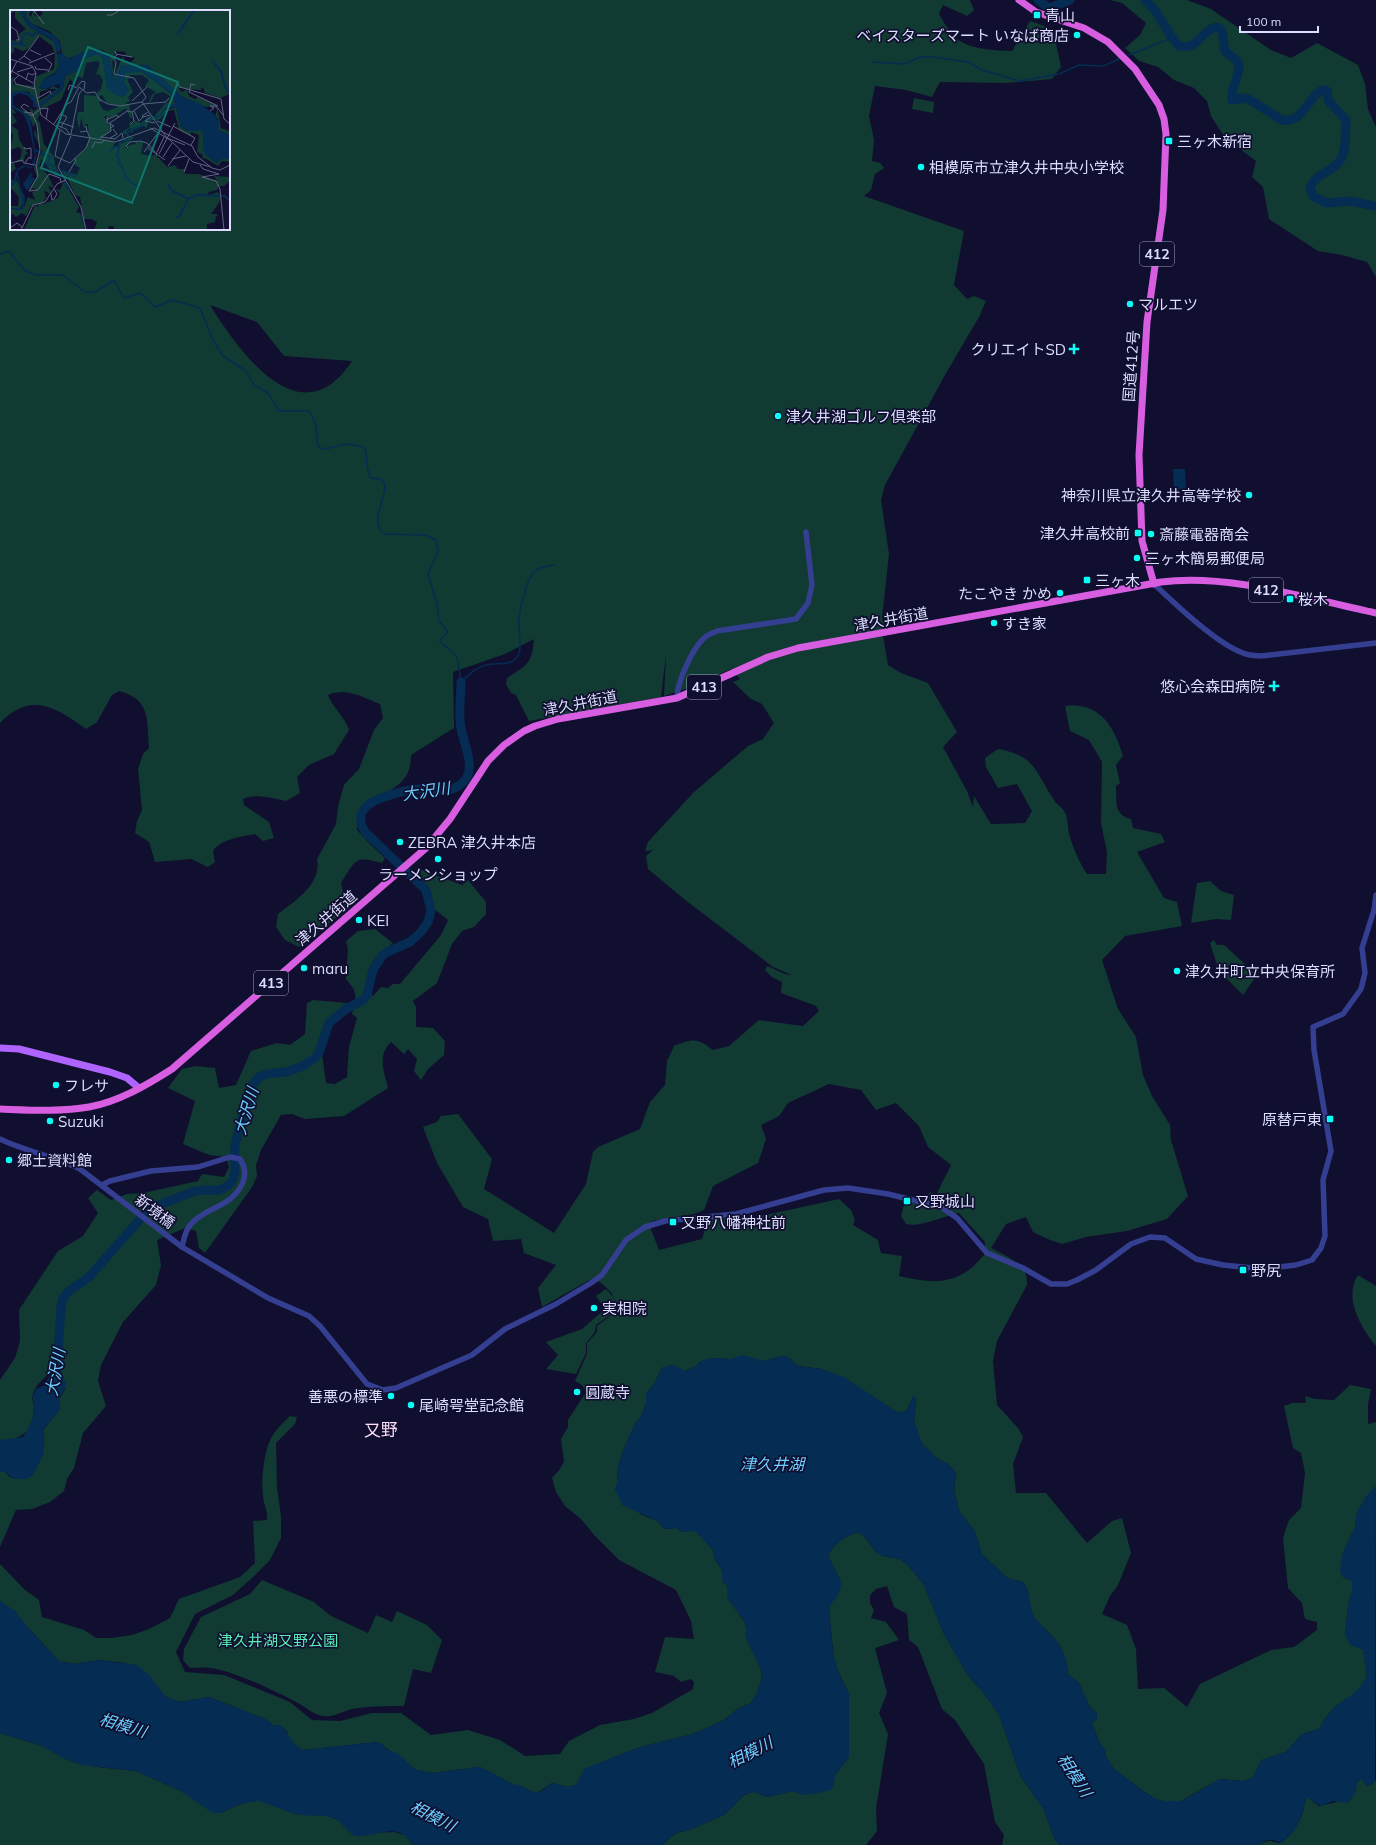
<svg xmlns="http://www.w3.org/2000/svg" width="1376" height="1845" viewBox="0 0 1376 1845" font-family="Mulish,'Noto Sans JP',sans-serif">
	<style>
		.green { fill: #113a32; fill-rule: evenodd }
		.water { fill: #052c52 }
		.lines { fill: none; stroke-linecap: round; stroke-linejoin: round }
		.stream { stroke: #052c52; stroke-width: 1.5 }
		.river { stroke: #052c52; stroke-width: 9 }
		.tertiary { stroke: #353f92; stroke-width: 5.5 }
		.primary { stroke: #af64ff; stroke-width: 7 }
		.trunk { stroke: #d75ee0; stroke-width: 7 }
		.poi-dot { fill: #09fff5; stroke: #100f2f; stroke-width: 1.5 }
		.labels { text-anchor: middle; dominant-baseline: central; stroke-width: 3.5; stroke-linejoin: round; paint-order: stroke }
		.shield { fill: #100f2f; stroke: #a0a0c1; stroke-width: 1 }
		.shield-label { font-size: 14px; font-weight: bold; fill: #dddeff }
		.poi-label { font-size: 15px; fill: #dddeff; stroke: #100f2f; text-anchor: start }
		.street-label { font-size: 15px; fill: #dddeff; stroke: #100f2f }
		.park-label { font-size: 15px; fill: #5bedb4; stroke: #100f2f }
		.water-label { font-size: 16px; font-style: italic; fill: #6bcfff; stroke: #100f2f }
		.quarter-label { font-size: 17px; fill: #ffdff8; stroke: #100f2f }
		.inset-river { fill: none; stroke: #052c52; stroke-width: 2 }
		.inset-road { fill: none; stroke: #626282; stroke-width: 1 }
		.view { fill: #0f766e; fill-opacity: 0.15; stroke: #0f766e; stroke-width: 2 }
		.inset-edge { fill: none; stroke: #dddeff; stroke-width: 2 }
	</style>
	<rect width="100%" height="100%" fill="#100f2f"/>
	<g class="green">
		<path d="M 0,0 L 970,0 L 974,10 L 967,16 L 943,5 L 939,14 C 943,20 946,27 951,33 C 964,50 992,50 1012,51 L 1030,21 L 1053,29 L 1061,67 L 1052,79 L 1006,83 L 940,82 L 932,97 L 906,90 L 875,86 L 869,116 L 874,140 L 872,161 L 880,163 L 884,168 L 875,174 L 871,190 L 864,196 L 964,231 L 954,285 L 967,299 L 974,296 L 986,301 L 979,317 L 945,375 L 885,485 L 881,500 L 889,554 L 882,618 L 886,629 L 882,630 L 888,665 L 901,673 L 928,683 L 957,732 L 943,747 L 967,791 L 973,807 L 974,796 L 991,824 L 1025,823 L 1032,811 L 1017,784 L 998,788 L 986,767 L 985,758 L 998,749 C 1035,755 1035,771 1054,800 C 1056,804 1061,806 1064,811 C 1068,816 1068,828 1069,834 C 1073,848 1079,862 1087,874 L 1106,874 L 1107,852 L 1101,823 L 1102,762 L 1089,740 L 1070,731 L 1065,706 C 1100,702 1114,726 1123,756 L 1116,765 L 1120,783 L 1116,786 C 1117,801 1113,815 1131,819 L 1133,828 L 1161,834 L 1165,842 L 1137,852 L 1164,898 L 1177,902 L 1182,926 L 1125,936 L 1102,960 L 1118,1009 L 1136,1037 L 1143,1075 L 1152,1096 L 1170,1125 L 1171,1140 L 1188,1196 L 1167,1219 L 1127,1231 L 1086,1237 L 1062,1244 L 1050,1240 L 1033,1232 L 1026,1217 L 1006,1224 L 991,1248 C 1007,1257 1029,1264 1027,1285 L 997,1341 L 993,1361 L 997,1405 L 1018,1428 L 1023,1437 L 1013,1464 L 1016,1493 L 1046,1493 L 1087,1543 L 1112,1521 L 1122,1518 L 1131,1553 L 1118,1585 L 1110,1596 L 1102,1614 L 1127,1625 L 1136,1649 L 1138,1689 L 1164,1688 L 1187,1707 L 1200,1684 L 1271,1650 L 1294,1647 L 1317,1630 L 1317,1622 L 1305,1619 L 1302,1603 L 1288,1588 L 1283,1538 L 1289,1520 L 1301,1508 L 1305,1473 L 1301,1453 L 1293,1448 L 1284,1406 L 1292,1403 L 1306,1403 L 1305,1396 L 1315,1399 L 1334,1400 L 1350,1385 L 1371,1389 L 1368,1405 L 1368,1424 L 1376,1422 L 1376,1486 L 1357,1512 L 1355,1527 L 1342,1555 L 1343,1577 L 1352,1581 L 1352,1593 L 1349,1600 L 1345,1634 L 1364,1650 C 1362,1660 1369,1668 1366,1677 C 1361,1693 1344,1699 1333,1709 C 1327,1715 1323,1722 1319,1729 L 1302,1734 L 1286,1752 L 1262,1760 L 1252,1778 L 1243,1781 L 1220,1779 L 1179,1802 L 1163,1801 L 1155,1799 L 1142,1790 L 1114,1769 L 1106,1757 L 1105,1749 L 1099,1742 L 1092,1723 L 1097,1719 L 1097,1713 L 1089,1706 L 1079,1683 L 1068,1674 C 1067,1661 1063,1647 1053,1637 C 1047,1630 1039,1625 1034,1617 C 1028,1605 1031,1592 1023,1582 L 1007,1578 L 982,1554 L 975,1532 L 959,1511 L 954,1490 L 956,1473 L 948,1464 L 938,1459 L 922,1444 L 914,1421 L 916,1403 L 915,1397 L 913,1397 L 907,1410 L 898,1413 L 858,1387 L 822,1369 L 798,1366 L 788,1357 L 782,1356 L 764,1361 L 713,1358 L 700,1362 L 695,1367 L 685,1371 L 672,1365 L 662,1368 L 655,1382 L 646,1394 L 646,1404 L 641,1416 L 635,1424 L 623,1451 L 617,1470 L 618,1483 L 615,1489 L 642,1515 L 657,1521 L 665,1529 L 677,1528 L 681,1532 L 695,1530 L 713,1550 L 715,1560 L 722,1570 L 722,1580 L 727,1586 L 727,1597 L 744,1621 L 747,1630 L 745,1635 L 761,1670 L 762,1678 L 757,1693 L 751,1703 L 738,1709 L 724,1720 L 703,1730 L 689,1735 L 637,1748 L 585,1769 L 576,1785 L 568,1787 L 552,1783 L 539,1792 L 534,1792 L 514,1785 L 480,1767 L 433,1773 L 416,1770 L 378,1742 L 303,1750 C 293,1746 290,1739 286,1730 L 273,1725 L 265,1719 L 209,1697 L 180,1702 L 166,1697 L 125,1663 L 99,1660 L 75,1664 L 59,1661 L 21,1620 L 0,1601 L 0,1564 L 25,1590 L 39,1600 L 42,1617 L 84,1630 L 96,1638 L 112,1638 L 132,1635 L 149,1629 L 170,1618 L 179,1599 L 240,1577 L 255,1563 L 253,1521 L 267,1520 C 268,1510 264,1506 263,1496 C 261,1480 264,1448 273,1435 C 277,1428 284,1422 290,1416 L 297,1417 L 295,1424 L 276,1443 L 277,1488 L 281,1516 L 281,1538 L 270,1560 L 253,1577 L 233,1595 L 195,1614 L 176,1652 L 185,1672 L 224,1675 L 290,1702 L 312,1720 L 340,1721 L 372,1713 L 401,1713 L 431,1735 L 468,1730 L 500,1740 L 525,1756 L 560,1754 L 569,1741 L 600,1725 L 634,1719 L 652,1713 L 693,1689 L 694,1682 L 691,1679 L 681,1682 L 674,1676 L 655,1672 L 665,1637 L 694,1639 L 691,1621 L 676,1590 L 619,1560 L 595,1536 L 581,1519 L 565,1506 L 556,1492 L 552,1478 L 560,1469 L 564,1461 L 561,1439 L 568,1427 L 568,1420 L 586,1392 L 582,1385 L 575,1381 L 587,1354 L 587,1343 L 597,1332 L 597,1326 L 614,1313 L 617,1307 C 614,1292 606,1286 593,1278 L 542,1307 L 538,1288 L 556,1265 L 524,1253 L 521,1239 L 493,1241 L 488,1219 L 463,1207 L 437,1163 L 423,1127 L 437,1122 L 441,1116 L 458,1114 L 492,1159 L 484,1189 L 554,1233 L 586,1184 L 593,1152 L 598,1147 L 640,1129 L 650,1102 L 665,1085 L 667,1061 L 674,1046 C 692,1039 697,1037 713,1050 L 729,1046 L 759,1020 L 803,1026 L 819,1011 L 816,1006 L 781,993 L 782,982 L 772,977 L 765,970 L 767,966 L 785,974 L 792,975 L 773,967 L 684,899 L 648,869 L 646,856 L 653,850 L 645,851 L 648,842 L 693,793 L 748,746 L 763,739 L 774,723 L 762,704 L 751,699 L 733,682 L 740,679 L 731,669 L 691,687 L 664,696 L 666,655 L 661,697 L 529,721 L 516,695 L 511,693 L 506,684 L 507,678 C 527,665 532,664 534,639 L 505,654 L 453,672 L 454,728 L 411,755 C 412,796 369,790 359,814 C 357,818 358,825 357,830 L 367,841 L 385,858 L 382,863 C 354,855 356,860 341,883 L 347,909 L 299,947 L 285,940 L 276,927 L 278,914 C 295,901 322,884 317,859 L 336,824 L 338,807 L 344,785 L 359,769 L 374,730 L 383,718 L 380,704 C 362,697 346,687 328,695 C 333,708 345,717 349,730 L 334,754 L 309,765 L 297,777 L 300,793 L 286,801 C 273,798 256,793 243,799 L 244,805 L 269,822 L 274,838 L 263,841 L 255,834 C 240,837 221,839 213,851 L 215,862 L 208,867 L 191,859 L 155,862 L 149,842 L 135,833 L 137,821 L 142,810 L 138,769 L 143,754 L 149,748 C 147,721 151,699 119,691 L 112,695 L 97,722 L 86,729 C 56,707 30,691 0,723 ZM 11,11 L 229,11 L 229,229 L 11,229 ZM 210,305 L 257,322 L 284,356 L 352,361 C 301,439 240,353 210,305 ZM 829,1084 L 861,1090 L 876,1110 L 896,1103 L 919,1126 L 928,1147 L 951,1165 L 936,1195 L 930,1192 L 919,1205 L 905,1201 L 901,1216 L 906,1224 C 918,1228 945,1216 959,1213 L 985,1242 L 984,1255 C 979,1260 973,1268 966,1272 C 943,1286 923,1281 899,1276 L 902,1256 L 881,1253 L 878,1240 L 853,1225 L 855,1220 L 851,1210 L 839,1199 L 747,1219 L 733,1218 L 708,1219 L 702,1239 L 659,1250 L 650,1227 L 652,1221 L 694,1214 L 704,1210 L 713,1186 L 758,1163 L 766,1139 L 761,1125 L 779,1116 L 788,1103 Z"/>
		<polygon points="1110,0 1187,0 1211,9 1271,50 1291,58 1317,43 1358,65 1365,84 1368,109 1376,127 1376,277 1367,262 1342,255 1318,251 1269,219 1263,187 1252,177 1256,161 1225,138 1211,116 1207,101 1194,88 1174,80 1158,67 1139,61 1125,48 1140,35 1146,23 1122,3"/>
		<polygon points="914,98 934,102 933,113 912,109"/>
		<path d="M 419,869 L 462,885 L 468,880 L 486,902 L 486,914 L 474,927 L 462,931 L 452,944 L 437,983 L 413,1001 L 416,1007 L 416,1027 L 433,1028 L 445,1041 L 444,1055 L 428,1069 L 421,1080 L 414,1071 L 417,1059 L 408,1049 L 404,1054 L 391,1042 C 377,1056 384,1071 388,1088 L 344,1116 L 305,1119 L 292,1114 L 281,1115 L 261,1150 L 256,1165 L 257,1176 L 252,1187 L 205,1253 L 199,1248 L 196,1231 L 185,1228 L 157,1240 L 161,1265 L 156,1285 L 123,1322 L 101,1365 L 98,1381 L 106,1406 L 83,1433 L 74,1468 L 67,1479 L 64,1491 L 50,1502 L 32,1509 L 16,1510 L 0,1547 L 0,1471 L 5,1472 L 11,1478 L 43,1455 L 44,1429 L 60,1409 L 60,1398 L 65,1389 L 61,1371 L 52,1370 C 46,1377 35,1385 33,1394 C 31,1398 34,1402 34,1406 C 34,1430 22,1441 0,1440 L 0,1380 L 15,1358 L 20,1341 L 19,1310 L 58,1251 L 83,1236 L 98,1213 L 88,1198 L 97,1190 L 111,1200 L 127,1194 L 143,1193 L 198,1181 L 202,1174 L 224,1177 L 229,1167 L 226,1157 L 209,1155 L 183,1144 L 195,1101 L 168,1088 L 182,1069 L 196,1066 L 215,1068 L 219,1088 L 236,1085 L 251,1051 L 277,1043 L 290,1045 L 305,1034 L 307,1003 L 313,1000 L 348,1003 L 346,1015 L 326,1023 L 319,1044 L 322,1054 L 326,1083 L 335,1084 L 347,1077 L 349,1047 L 357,1018 L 352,1014 C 356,996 359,994 346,979 L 348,949 L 346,941 L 358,931 L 375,929 L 393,943 L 373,961 L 366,984 L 373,996 L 381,987 L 388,988 L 393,984 L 400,984 L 441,935 L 448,920 L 433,908 Z"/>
		<polygon points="1210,881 1221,891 1234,895 1231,920 1216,919 1191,923 1197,883"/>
		<polygon points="1214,940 1217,945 1224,945 1257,975 1243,995 1219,971 1210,943"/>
		<path d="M 1358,1275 L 1376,1286 L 1376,1346 C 1361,1328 1343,1297 1358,1275 Z"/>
		<polygon points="606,1289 614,1298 616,1307 613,1313 596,1325 595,1332 586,1343 586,1353 576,1374 546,1369 558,1355 546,1342 582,1329 605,1309 596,1296"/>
		<path d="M 857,1532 L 864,1536 L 875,1551 L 882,1556 L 900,1559 L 908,1565 L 924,1585 L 944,1634 L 969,1677 L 983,1692 L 999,1715 L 1021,1777 L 1043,1808 L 1055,1840 L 1060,1845 L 1002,1845 L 1004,1835 L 995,1822 L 984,1764 L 955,1720 L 942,1709 L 918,1647 L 909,1640 L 907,1614 L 894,1607 L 887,1586 L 876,1589 L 870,1595 L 870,1603 L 874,1610 L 871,1618 L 886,1622 L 899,1640 L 875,1648 L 887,1693 L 879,1713 L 888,1734 L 876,1809 L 877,1831 L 866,1845 L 662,1845 L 676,1833 L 689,1830 L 724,1815 L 744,1795 L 750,1793 L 755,1792 L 767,1797 L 794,1791 C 809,1800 822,1789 834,1781 L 835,1775 L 849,1757 L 849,1695 L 834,1662 L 829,1609 L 839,1578 L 828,1556 C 833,1543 845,1537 857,1532 Z"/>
		<path d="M 262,1580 L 314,1602 L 331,1616 L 368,1633 L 376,1615 L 392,1622 L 397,1611 L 427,1625 L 442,1640 L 431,1673 L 413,1669 L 404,1706 C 386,1706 370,1706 352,1709 C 343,1711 333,1718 323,1716 C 312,1714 306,1707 296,1702 C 276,1691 233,1671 211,1668 C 204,1667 197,1668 190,1668 L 183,1660 L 184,1649 L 201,1617 L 250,1594 Z"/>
		<path d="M 0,1733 L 40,1745 L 73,1762 L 98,1767 L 136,1771 L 179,1790 L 196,1800 L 206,1808 L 221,1813 C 233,1807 246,1800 261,1801 L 295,1814 L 329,1816 L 338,1820 L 344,1825 L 372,1833 L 394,1832 L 405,1835 L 413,1845 L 0,1845 Z"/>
		<path d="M 1361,1778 L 1367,1786 L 1372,1784 L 1376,1780 L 1376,1845 L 1259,1845 C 1274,1837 1269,1843 1281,1843 C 1291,1835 1297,1827 1302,1815 C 1304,1810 1304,1804 1306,1799 L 1310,1799 L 1319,1806 L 1337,1802 L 1355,1793 L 1357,1782 Z"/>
	</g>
	<g class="water">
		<polygon points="1173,469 1185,469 1186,489 1174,489"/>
		<path d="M 742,1355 L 764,1361 L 782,1356 L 788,1357 L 798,1366 L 822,1369 L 844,1377 L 898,1413 L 907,1410 L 913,1397 L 915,1396 L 916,1403 L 914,1420 L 922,1444 L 938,1459 L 948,1464 L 956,1473 L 954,1490 L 959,1511 L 975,1532 L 982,1554 L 1007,1578 L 1023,1582 C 1031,1592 1028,1605 1034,1616 C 1039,1625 1047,1630 1053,1637 C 1063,1647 1067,1661 1068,1674 L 1079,1683 L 1089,1706 L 1097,1713 L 1097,1719 L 1092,1723 L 1099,1742 L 1105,1749 L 1106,1757 L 1114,1769 L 1142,1790 L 1155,1799 L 1163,1801 L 1181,1801 L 1220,1779 L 1243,1781 L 1252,1778 L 1262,1760 L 1286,1752 L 1302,1734 L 1319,1729 C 1323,1722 1327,1715 1333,1709 C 1344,1699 1360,1693 1366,1677 C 1369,1668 1362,1660 1364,1650 L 1350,1645 L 1345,1634 L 1349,1600 L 1352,1593 L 1352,1581 L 1343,1577 L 1340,1572 L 1342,1555 L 1355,1527 L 1357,1512 L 1366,1496 L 1376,1486 L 1375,1782 L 1367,1786 L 1361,1779 L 1358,1780 L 1355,1793 L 1348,1803 L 1333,1801 L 1321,1806 L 1310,1799 L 1306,1799 L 1302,1814 L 1295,1830 L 1281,1843 L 1273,1840 L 1267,1840 L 1259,1845 L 1060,1845 L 1055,1840 L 1043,1808 L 1021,1777 L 999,1715 L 983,1692 L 969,1677 L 944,1634 L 924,1585 L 908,1565 L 900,1559 L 882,1556 L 875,1551 L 864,1536 L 857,1532 C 845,1537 833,1543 828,1556 L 841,1582 L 841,1587 L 837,1597 L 833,1601 L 829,1609 L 833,1654 L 839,1674 L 849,1695 L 849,1757 L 835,1775 L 834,1785 L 831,1790 L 812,1794 L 803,1795 L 794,1791 L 767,1797 L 755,1792 L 750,1793 L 744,1795 L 724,1815 L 689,1830 L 676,1833 L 662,1845 L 413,1845 C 398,1820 377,1837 358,1836 C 349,1836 343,1822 334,1818 C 322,1814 308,1817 295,1814 C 283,1810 272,1805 260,1801 L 255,1801 L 237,1805 L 221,1813 L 213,1813 L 179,1790 L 136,1771 L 82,1765 L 65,1759 L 40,1745 L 0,1733 L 0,1601 L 15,1611 L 30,1630 L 59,1661 L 75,1664 L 99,1660 L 137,1665 L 150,1676 L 166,1697 L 180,1702 L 209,1697 L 265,1719 L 273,1725 L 280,1725 C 290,1732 290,1745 303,1750 L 378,1742 L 384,1746 L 386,1749 L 398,1754 L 416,1770 L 433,1773 L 480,1767 L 514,1785 C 523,1783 530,1794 539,1792 C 544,1791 548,1785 552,1783 L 568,1787 L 576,1785 L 584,1769 L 637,1748 L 689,1735 L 703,1730 L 724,1720 L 738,1709 L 751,1703 L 757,1693 L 762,1678 L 761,1670 L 745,1635 L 747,1630 L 744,1621 L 727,1597 L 727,1586 L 722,1580 L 722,1570 L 715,1560 L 713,1550 L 695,1531 L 681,1532 L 677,1528 L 665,1529 L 657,1521 L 622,1505 L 615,1489 L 618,1483 L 617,1470 L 623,1451 L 635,1424 L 641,1416 L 646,1404 L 646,1394 L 655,1382 L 662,1368 L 672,1365 L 686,1371 L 695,1367 L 703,1360 L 713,1358 L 730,1359 Z"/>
		<path d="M 52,1370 L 61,1371 L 66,1385 L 60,1398 L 60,1409 L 44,1429 L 43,1455 L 33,1475 L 26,1479 L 14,1479 L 5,1472 L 0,1471 L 0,1440 L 23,1437 C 31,1424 38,1411 32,1396 L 36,1391 L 34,1390 L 45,1385 Z"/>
	</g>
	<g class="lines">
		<g class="stream">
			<polyline points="1129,55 1171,38"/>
			<polyline points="872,62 905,64 920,57 933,57 968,62 982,70 1020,81 1059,74 1079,65 1103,66 1119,59"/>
			<path d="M 0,254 L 9,251 L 24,270 L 36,275 L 63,275 L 85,292 L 95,292 L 114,280 L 124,298 L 140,293 L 155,307 L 172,300 L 200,308 L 213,340 L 223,356 L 246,371 L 254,385 L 268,393 L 279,411 L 309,411 L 316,424 L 317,442 L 320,448 L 325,449 L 346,444 L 364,447 C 370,458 363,466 371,478 L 381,479 L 385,484 C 386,499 369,522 384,534 L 425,535 L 436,540 L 438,551 L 428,574 L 437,604 L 439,621 L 448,632 L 440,640 L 440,642 L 453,652 L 457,657 L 461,682"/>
			<path d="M 461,682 C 469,675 475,668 486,665 C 496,662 510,667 517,657 C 524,647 517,629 519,618 C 520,609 527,578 534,572 C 539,567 547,566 554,565"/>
		</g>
		<g class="river">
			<polyline points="1038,0 1049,8 1070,0"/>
			<path d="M 1145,0 C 1161,13 1165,32 1179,46 C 1184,47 1188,47 1192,45 C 1199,42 1216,17 1222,32 C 1224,38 1223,45 1225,51 C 1229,56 1235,57 1238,62 C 1242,72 1230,88 1232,100 L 1244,98 L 1250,100 L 1282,120 C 1303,124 1307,98 1322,90 L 1327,91 L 1328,100 L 1346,120 C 1345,131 1347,149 1341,159 C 1333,173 1316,172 1310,188 L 1313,196 L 1326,203 L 1350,201 L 1376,206"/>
			<path d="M 55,1382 L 57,1371 L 61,1307 L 63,1298 L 69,1291 L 89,1277 L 149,1209 L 195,1191 C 206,1188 218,1194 227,1186 C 240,1177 233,1159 235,1146 C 239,1125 247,1104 253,1084 L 259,1077 L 267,1074 L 286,1072 L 303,1066 L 315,1058 L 319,1053 L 329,1023 L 346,1009 L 363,1000 L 367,995 L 373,970 L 382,956 L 387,952 L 410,942 L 421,932 L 428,922 L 431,911 L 426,890 L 365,832 L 361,824 L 361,814 C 364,809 367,805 371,803 C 380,797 411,788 421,789 C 435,789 447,794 460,785 C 479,772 464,746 461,728 C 458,713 461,697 461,682"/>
		</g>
		<g class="tertiary">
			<path d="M 1154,584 C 1174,603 1217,644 1243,653 C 1249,656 1255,655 1261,656 L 1376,643"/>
			<path d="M 677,698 C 677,682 692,650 703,639 C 707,635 712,633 717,631 L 796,619 L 808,603 L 812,585 L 806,532"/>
			<path d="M 0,1139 C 26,1152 55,1156 80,1169 L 182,1247 L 268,1298 L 309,1316 L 320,1326 L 367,1384 L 383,1390 L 396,1388 L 472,1355 L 505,1329 L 556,1304 L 591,1283 L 602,1275 L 626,1240 L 645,1227 L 665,1221 L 736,1214 L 824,1190 L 848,1188 L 888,1194 L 941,1207 L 957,1218 L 987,1253 L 1023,1268 L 1051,1284 L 1067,1284 L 1077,1280 L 1096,1270 L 1131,1244 L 1150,1237 L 1165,1238 L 1196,1259 L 1223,1265 L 1262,1269 L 1296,1265 L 1312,1260 L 1321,1248 L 1325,1236 L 1323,1180 L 1331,1151 L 1314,1050 L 1313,1027 L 1343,1014 L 1361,989 L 1365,973 L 1362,948 L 1374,910 L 1376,895"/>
			<path d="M 102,1185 L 110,1181 L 151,1171 L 198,1167 L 230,1157 L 240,1159 C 245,1167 246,1173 243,1182 C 232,1208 207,1206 191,1224 C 185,1230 184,1239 182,1247"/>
		</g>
		<polyline class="primary" points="0,1048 19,1049 110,1072 127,1078 139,1088"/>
		<g class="trunk">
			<polyline points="1019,0 1036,12 1084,28 1108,42 1135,69 1159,105 1164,119 1166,134 1163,210 1147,322 1139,455 1142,541 1154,584"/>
			<path d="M 0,1109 C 29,1110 60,1112 89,1107 C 118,1102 147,1085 172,1069 L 426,848 L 450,819 L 488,761 L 504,745 L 524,731 L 535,726 L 558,719 L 677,698 L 768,657 L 798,648 L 1161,582 C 1229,573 1309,599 1376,613"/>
		</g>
	</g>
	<g class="poi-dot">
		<rect x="1033" y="11" width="8" height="8" rx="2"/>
		<circle cx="1077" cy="35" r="4"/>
		<rect x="1165" y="137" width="8" height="8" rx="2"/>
		<circle cx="921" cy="167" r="4"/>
		<circle cx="1130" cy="304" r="4"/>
		<path d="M1072 343h4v4h4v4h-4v4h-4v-4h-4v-4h4z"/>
		<circle cx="778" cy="416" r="4"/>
		<circle cx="1249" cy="495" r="4"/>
		<rect x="1134" y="529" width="8" height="8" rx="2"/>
		<circle cx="1151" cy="534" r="4"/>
		<circle cx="1137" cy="558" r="4"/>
		<rect x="1083" y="576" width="8" height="8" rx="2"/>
		<circle cx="1060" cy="593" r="4"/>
		<rect x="1286" y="595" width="8" height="8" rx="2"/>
		<circle cx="994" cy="623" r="4"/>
		<path d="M1272 680h4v4h4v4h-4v4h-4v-4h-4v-4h4z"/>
		<circle cx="400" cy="842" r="4"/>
		<circle cx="438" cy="859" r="4"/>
		<circle cx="359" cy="920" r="4"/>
		<circle cx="304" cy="968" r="4"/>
		<circle cx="1177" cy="971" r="4"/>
		<circle cx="56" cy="1085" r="4"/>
		<rect x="1326" y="1115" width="8" height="8" rx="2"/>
		<circle cx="50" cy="1121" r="4"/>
		<circle cx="9" cy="1160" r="4"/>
		<rect x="903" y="1197" width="8" height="8" rx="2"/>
		<rect x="669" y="1218" width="8" height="8" rx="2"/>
		<rect x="1239" y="1266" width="8" height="8" rx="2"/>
		<circle cx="594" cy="1308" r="4"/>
		<circle cx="577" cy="1392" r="4"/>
		<circle cx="391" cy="1396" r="4"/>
		<circle cx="411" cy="1405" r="4"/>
	</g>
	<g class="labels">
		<g class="shield">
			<rect x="1140" y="242" width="34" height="24" rx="3"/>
			<rect x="1249" y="578" width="34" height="24" rx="3"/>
			<rect x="687" y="675" width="34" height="24" rx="3"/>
			<rect x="254" y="971" width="34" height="24" rx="3"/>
		</g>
		<g class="shield-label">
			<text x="1157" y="254">412</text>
			<text x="1266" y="590">412</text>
			<text x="704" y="687">413</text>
			<text x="271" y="983">413</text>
		</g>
		<g class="poi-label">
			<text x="1045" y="15">青山</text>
			<text x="1069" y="35" text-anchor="end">ベイスターズマート いなば商店</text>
			<text x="1177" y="141">三ヶ木新宿</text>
			<text x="929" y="167">相模原市立津久井中央小学校</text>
			<text x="1138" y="304">マルエツ</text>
			<text x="1066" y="349" text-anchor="end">クリエイトSD</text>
			<text x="786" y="416">津久井湖ゴルフ倶楽部</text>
			<text x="1241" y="495" text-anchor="end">神奈川県立津久井高等学校</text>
			<text x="1130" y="533" text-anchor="end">津久井高校前</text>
			<text x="1159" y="534">斎藤電器商会</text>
			<text x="1145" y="558">三ヶ木簡易郵便局</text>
			<text x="1095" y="580">三ヶ木</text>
			<text x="1052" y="593" text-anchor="end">たこやき かめ</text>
			<text x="1298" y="599">桜木</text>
			<text x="1002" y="623">すき家</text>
			<text x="1265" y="686" text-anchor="end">悠心会森田病院</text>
			<text x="408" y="842">ZEBRA 津久井本店</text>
			<text x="438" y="874" text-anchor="middle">ラーメンショップ</text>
			<text x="367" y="920">KEI</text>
			<text x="312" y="968">maru</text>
			<text x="1185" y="971">津久井町立中央保育所</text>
			<text x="64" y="1085">フレサ</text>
			<text x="1322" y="1119" text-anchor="end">原替戸東</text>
			<text x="58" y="1121">Suzuki</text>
			<text x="17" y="1160">郷土資料館</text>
			<text x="915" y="1201">又野城山</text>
			<text x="681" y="1222">又野八幡神社前</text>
			<text x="1251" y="1270">野尻</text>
			<text x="602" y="1308">実相院</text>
			<text x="585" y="1392">圓蔵寺</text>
			<text x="383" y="1396" text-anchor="end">善悪の標準</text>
			<text x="419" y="1405">尾崎咢堂記念館</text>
		</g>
		<g class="street-label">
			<text transform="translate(1131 366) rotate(-86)">国道412号</text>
			<text transform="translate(891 619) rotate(-10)">津久井街道</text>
			<text transform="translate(580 703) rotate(-11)">津久井街道</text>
			<text transform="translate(326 918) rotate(-41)">津久井街道</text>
			<text transform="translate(155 1211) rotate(37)">新境橋</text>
		</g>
		<g class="park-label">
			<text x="278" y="1640">津久井湖又野公園</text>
		</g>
		<g class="water-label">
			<text transform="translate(426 791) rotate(-8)">大沢川</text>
			<text transform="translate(246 1111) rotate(-73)">大沢川</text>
			<text transform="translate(55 1372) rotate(-80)">大沢川</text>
			<text x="772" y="1464">津久井湖</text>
			<text transform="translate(123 1725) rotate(17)">相模川</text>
			<text transform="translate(750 1752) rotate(-27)">相模川</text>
			<text transform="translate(1075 1775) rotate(57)">相模川</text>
			<text transform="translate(433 1816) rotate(27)">相模川</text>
		</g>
		<g class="quarter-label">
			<text x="381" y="1429">又野</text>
		</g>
	</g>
	<g transform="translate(10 10)">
		<rect width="220" height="220" fill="#100f2f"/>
		<path d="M 1,0 L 9,0 L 18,16 L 45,32 L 49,56 L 45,63 L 35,68 L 29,78 L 39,79 L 43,76 L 50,79 L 27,95 L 19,82 L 15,81 L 0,84 L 0,69 L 4,67 L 3,74 L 24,76 L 25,67 L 44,59 L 45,44 L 42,36 L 29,26 L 18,39 L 12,41 L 4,37 L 4,42 L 0,44 L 0,30 L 8,31 L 10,23 L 16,19 L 5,8 L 5,1 L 0,4 ZM 39,79 L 47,79 L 29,91 L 30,82 ZM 15,0 L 21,0 L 19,5 L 21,7 L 23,0 L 28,0 L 24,5 L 28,7 L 33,4 L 30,0 L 220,0 L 220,84 L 210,88 L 195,83 L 193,77 L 190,80 L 168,78 L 172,82 L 177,79 L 179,86 L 185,89 L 189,87 L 207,96 L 211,118 L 219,121 L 220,125 L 208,120 L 208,109 L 205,106 L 207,100 L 204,96 L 196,97 L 172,87 L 153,69 L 141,62 L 141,57 L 112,55 L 104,71 L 99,46 L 93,40 L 79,41 L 57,49 L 52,45 L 50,31 L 39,21 L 22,14 L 16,7 ZM 106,41 L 115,42 L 116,46 L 125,48 L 120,53 L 115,51 L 113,46 L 104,67 L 102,52 ZM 84,45 L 90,45 L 93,49 L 97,77 L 105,84 L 113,87 L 119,80 L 114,73 L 115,62 L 132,62 L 160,83 L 164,90 L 165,94 L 156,96 L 152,101 L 166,97 L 171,117 L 178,121 L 194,121 L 193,139 L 197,145 L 207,153 L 211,149 L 220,149 L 220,152 L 212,151 L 208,156 L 195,148 L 192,149 L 193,145 L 187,142 L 189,125 L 181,122 L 181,126 L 169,120 L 164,100 L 157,101 L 150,109 L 138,111 L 137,118 L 134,116 L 124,118 L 122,123 L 120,121 L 122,119 L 120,118 L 116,121 L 116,125 L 113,123 L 113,121 L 120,117 L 119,113 L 121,112 L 123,115 L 125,111 L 131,113 L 140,106 L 143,108 L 155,94 L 161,91 L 160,86 L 153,82 L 145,84 L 141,91 L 138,93 L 142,85 L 146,82 L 135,76 L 139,70 L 132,65 L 119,65 L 121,67 L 117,69 L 123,82 L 118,87 L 120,91 L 115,93 L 119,95 L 122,108 L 120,108 L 116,98 L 102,107 L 94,106 L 101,120 L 90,128 L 105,132 L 103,137 L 109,137 L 110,134 L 119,130 L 118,127 L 124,127 L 115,137 L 117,139 L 119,135 L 126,134 L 125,132 L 133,132 L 131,144 L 142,146 L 147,143 L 147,148 L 149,148 L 157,157 L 165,155 L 168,159 L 176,159 L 174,163 L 177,164 L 189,164 L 207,171 L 204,166 L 220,167 L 220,171 L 214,176 L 209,176 L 207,180 L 199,182 L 198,185 L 208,182 L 211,186 L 209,193 L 201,204 L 207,204 L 208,207 L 206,206 L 205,212 L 197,214 L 197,219 L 105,220 L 103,216 L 99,216 L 98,220 L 84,220 L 87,212 L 81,209 L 74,209 L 70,187 L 65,185 L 58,170 L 60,167 L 53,165 L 55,161 L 67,165 L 70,158 L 64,154 L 65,149 L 76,139 L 79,130 L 78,114 L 75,114 L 76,118 L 74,118 L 71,108 L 69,120 L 67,108 L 68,102 L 74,102 L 74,85 L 88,86 L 87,83 L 91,79 L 93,70 L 89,64 L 86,65 L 90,53 L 87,51 L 76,53 L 73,68 L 65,65 L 65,75 L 60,69 L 51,90 L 30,100 L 30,97 L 53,79 L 55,66 L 70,60 L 74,49 ZM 92,85 L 97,93 L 110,96 L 98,101 L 93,100 L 89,92 L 93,90 L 88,87 ZM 0,96 L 5,101 L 6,104 L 2,103 L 7,112 L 1,115 L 8,120 L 9,129 L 18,144 L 15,145 L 14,151 L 4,153 L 6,159 L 0,163 L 2,170 L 7,171 L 11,183 L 13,193 L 10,199 L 0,198 L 0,196 L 8,196 L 9,187 L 0,177 L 0,151 L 1,154 L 10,149 L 12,140 L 9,137 L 0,140 L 3,126 L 0,119 ZM 28,97 L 30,104 L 27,109 L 30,113 L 34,134 L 44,147 L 45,156 L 49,162 L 47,163 L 51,166 L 45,166 L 32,149 L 29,156 L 38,165 L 44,178 L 38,176 L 41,182 L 40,184 L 34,180 L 36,188 L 33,192 L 21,196 L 16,206 L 12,203 L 6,207 L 2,203 L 0,212 L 0,199 L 13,199 L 18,187 L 25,190 L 22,182 L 26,181 L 24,178 L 20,180 L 27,167 L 24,158 L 32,141 L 24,124 L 25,119 L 27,126 L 28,117 L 25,111 L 24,118 L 19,106 L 13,103 L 8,99 L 8,98 L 21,104 L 20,98 L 24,101 ZM 54,171 L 69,197 L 66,202 L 70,203 L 75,220 L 14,220 L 25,195 L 28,197 L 29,193 L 34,194 L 48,188 L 50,183 L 45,179 L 50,180 Z" fill="#113a32" fill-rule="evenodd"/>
		<path d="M 9,0 L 15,0 L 16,7 L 22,14 L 45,26 L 51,34 L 50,42 L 47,43 L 43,30 L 18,16 ZM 88,39 L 98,44 L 104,71 L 112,55 L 137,55 L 141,57 L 142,62 L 153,69 L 173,87 L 189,93 L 204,104 L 209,113 L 208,120 L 220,125 L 220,149 L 211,149 L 208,153 L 196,145 L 193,141 L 193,121 L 178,121 L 171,117 L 166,97 L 157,98 L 152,101 L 157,95 L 165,94 L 164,90 L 160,82 L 132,62 L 115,63 L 114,73 L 119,80 L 113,87 L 104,84 L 97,78 L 93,49 L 90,45 L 84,45 L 74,49 L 70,60 L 55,66 L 53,79 L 30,97 L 23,97 L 23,91 L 18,86 L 9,83 L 3,87 L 3,95 L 20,107 L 26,147 L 24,155 L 20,159 L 16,156 L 7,161 L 11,179 L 15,187 L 14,198 L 9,200 L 0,199 L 13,197 L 6,162 L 7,159 L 14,155 L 21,157 L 25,146 L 19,117 L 14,105 L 0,96 L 0,84 L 7,81 L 15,81 L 24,86 L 27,95 L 50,78 L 49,74 L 35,79 L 29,78 L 35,68 L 45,64 L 49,56 L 47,44 L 52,43 L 59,49 L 73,42 ZM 21,163 L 23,164 L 18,172 L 22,167 L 25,169 L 17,181 L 13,174 Z" fill="#052c52"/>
		<path class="inset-river" d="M 168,24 L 184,0M 0,40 L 3,33 L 14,35 L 11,32 L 14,24 L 18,23 L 22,26 L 30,20M 202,51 L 211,61 L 215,77 L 220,84M 109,137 L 111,130 L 119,130 L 117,122 L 133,115 L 137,109 L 150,106 L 154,99M 25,140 L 40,147 L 37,154 L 43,155 L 43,160 L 46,160 L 47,165 L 53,166 L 58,179 L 62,180M 100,142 L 104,137 L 109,137 L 107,147 L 110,149 L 109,154 L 112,156 L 116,168 L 129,178M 52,161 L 66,167M 158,174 L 162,181 L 179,189M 0,177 L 4,172 L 7,162M 71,203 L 75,217M 166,208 L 170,206 L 178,189 L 187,185 L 215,186 L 220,191"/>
		<path class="inset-road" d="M 21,0 L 24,1 L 34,14M 97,5 L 102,5 L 110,0M 0,16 L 7,21 L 9,30 L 6,30M 20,40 L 31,45M 105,41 L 106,44 L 122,47M 107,45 L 103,48 L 106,52 L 104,64 L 124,68 L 136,87 L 132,92M 14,46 L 29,26M 35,48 L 42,54 L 38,62M 0,49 L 22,56 L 26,63 L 24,74 L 31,105 L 56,124 L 105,132 L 144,118 L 182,136 L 188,147 L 202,158 L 210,160 L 220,155M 9,50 L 14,46 L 21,51M 19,53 L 44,43M 25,56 L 26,59 L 38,60M 0,60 L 23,73M 7,62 L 23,57M 0,65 L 7,51M 9,65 L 4,70 L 6,74 L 25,79M 16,70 L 18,63 L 22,65 L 26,63M 168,74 L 170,77 L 211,89M 185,75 L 181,74 L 179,82 L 208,96M 67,77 L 72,71 L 75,72 L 74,80M 58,80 L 60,75 L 67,78M 28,88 L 40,81 L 41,84M 211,89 L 214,109 L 220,114M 122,91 L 137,77M 133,94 L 156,92 L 159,88M 19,97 L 14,94 L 11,97 L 22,106 L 29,100M 30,99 L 38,98 L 36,109M 124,101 L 129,111 L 133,107M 200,101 L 204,98 L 200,96 L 206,96 L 213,105M 14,102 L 22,103 L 27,115 L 30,140 L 26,155 L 28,166 L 19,181 L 28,180 L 39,164 L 50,168 L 51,172M 138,102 L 132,106 L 133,107 L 140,105M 98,107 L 97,112 L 104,116 L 100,118M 141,107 L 135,111 L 145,113M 96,110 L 107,105 L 109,108M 147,111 L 161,117M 49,112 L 64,117M 44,114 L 57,94 L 61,92 L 69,77 L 77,83 L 85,82 L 90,90 L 98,94 L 110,96 L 132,92 L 157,128 L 175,135M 121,114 L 124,111 L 122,102M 46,115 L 56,119 L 60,125M 163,116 L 185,128 L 181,135M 51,117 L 57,107 L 51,104M 140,118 L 160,130 L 183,152 L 201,157M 50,120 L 45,146 L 51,149M 70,122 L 77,121 L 76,116M 61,124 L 69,84 L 73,79M 61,126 L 48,157 L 71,197 L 76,220M 91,127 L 105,129 L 112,123 L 113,128M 90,128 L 101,121 L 100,113 L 117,101 L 122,102 L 133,94M 100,128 L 107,124 L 103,119M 14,137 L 15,139 L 21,138 L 21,149 L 19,147 L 15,153M 82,138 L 85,132 L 91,133 L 94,131M 118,138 L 116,136 L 120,132 L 130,131 L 137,133 L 145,142M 138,138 L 155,150M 0,141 L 1,153 L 12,150 L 14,153 L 25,155M 134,142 L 147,124M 146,144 L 154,127M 149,144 L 165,113M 153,147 L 162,133M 51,149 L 60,153 L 76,138 L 80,128 L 77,121M 162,149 L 176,146M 190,155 L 193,159 L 209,164 L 192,167 L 206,171 L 210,179 L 214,220M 158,156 L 170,140M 59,162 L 66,150 L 64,148M 174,162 L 179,149M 41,184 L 42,190 L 44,189 L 47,184 L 44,179M 0,218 L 7,213 L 12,217M 11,220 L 23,195 L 35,192 L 47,174 L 56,170"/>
		<path class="view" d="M 78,37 L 168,72 L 122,193 L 31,158 Z"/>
		<rect width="220" height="220" class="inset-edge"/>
	</g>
	<path d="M1240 26v6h78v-6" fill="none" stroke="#dddeff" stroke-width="2"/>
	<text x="1246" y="26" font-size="12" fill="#dddeff" stroke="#100f2f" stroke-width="3" paint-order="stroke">100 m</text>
</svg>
